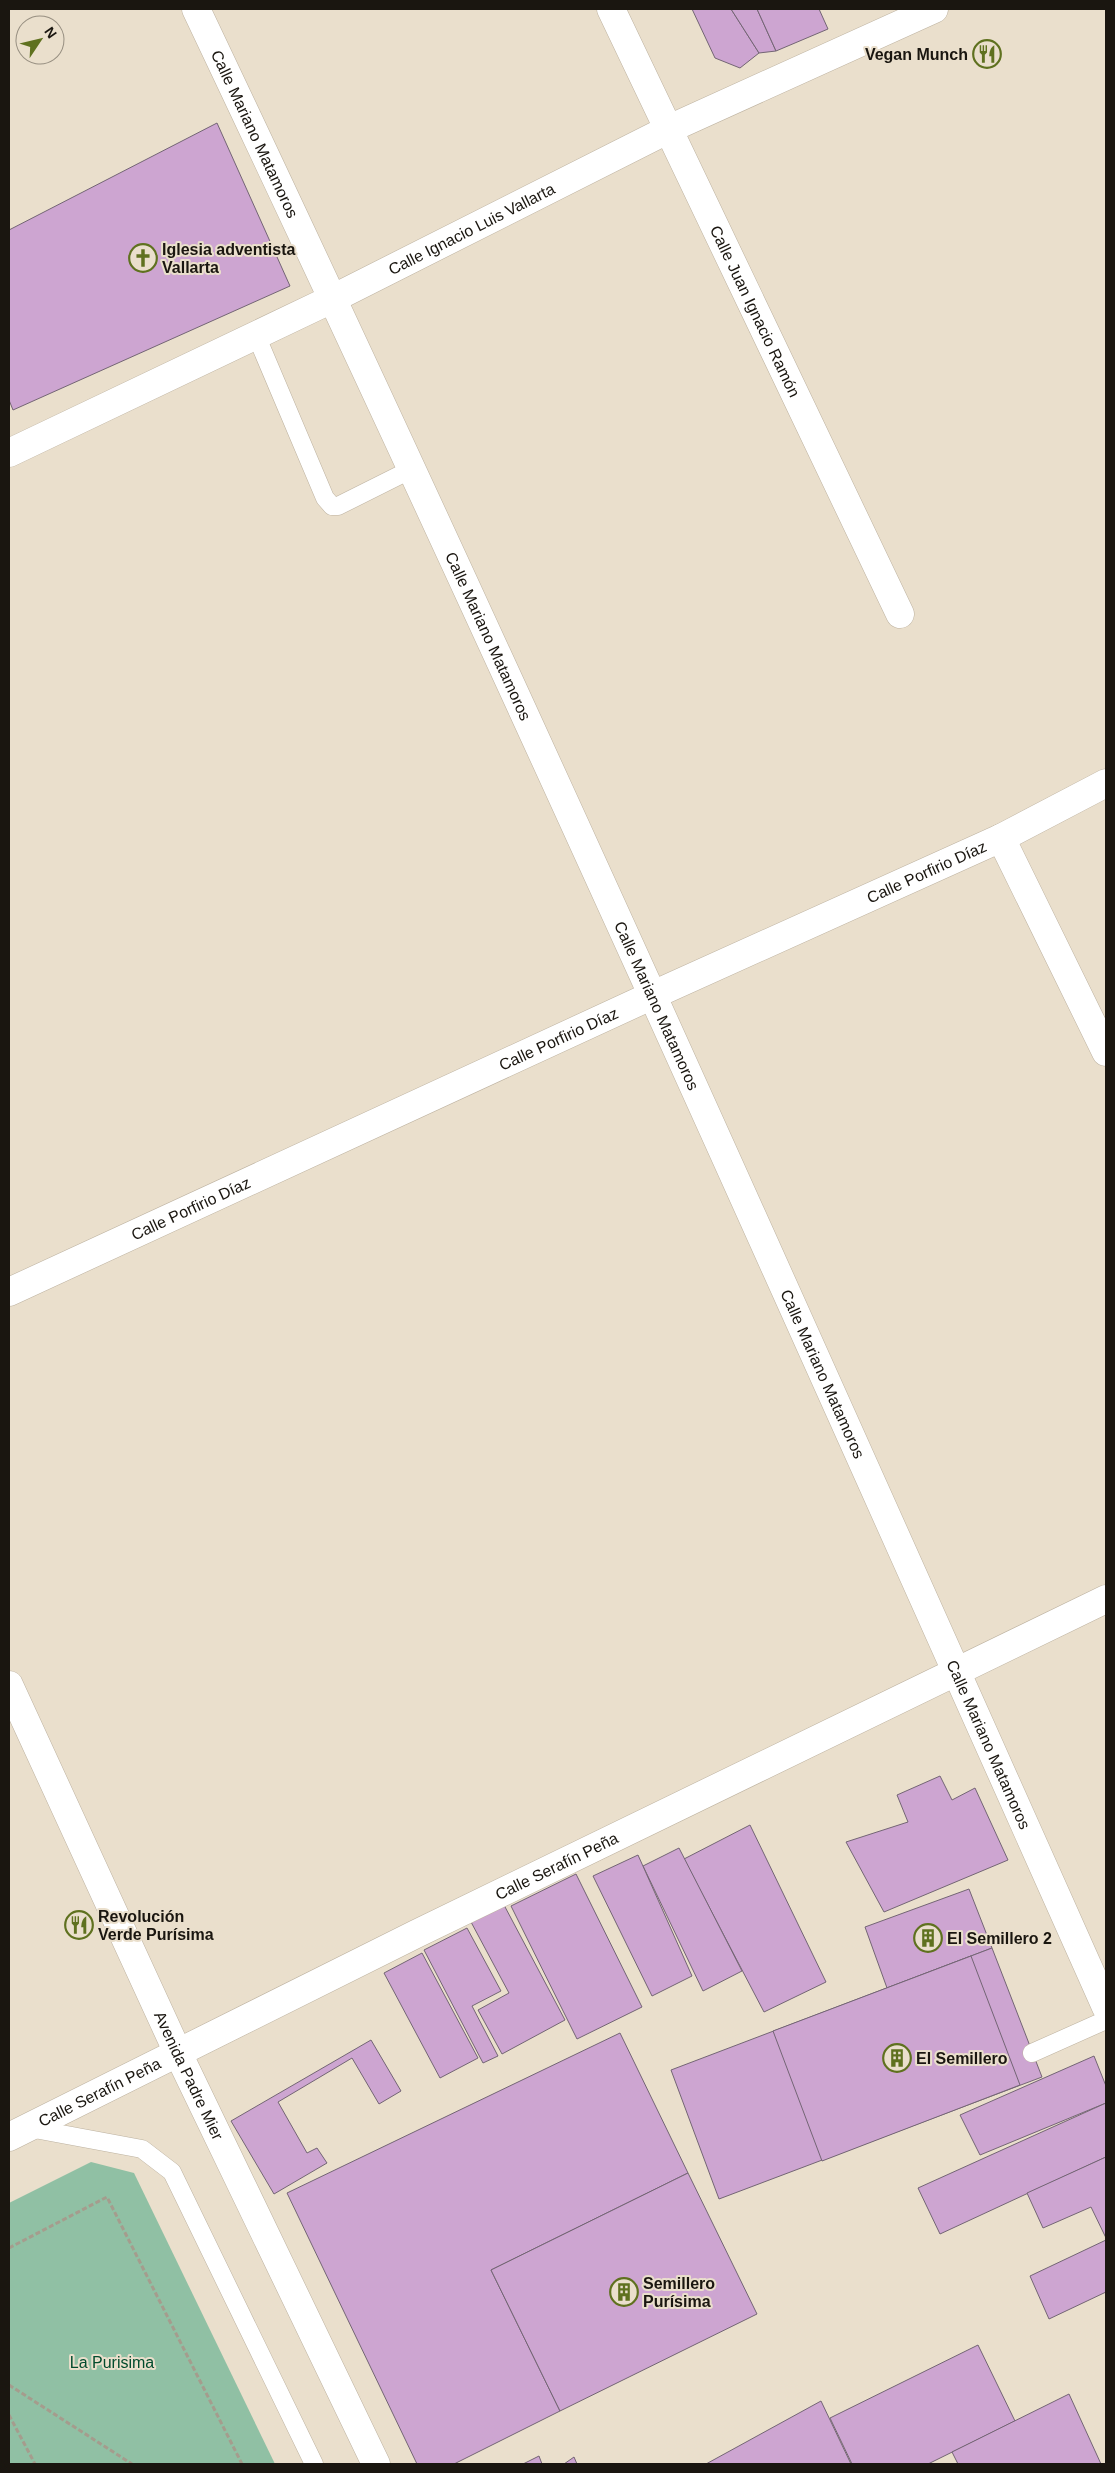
<svg xmlns="http://www.w3.org/2000/svg" width="1115" height="2473" viewBox="0 0 1115 2473" font-family="Helvetica,sans-serif">
	<style>
		.green { fill: #90c0a4 }
		.building { fill: #cda5d1; stroke: #736574 }
		.lines { fill: none; stroke-linecap: round; stroke-linejoin: round }
		.service-casing { stroke: #bdb2a0; stroke-width: 19 }
		.minor-casing { stroke: #bdb2a0; stroke-width: 29 }
		.tertiary-casing { stroke: #bdb2a0; stroke-width: 29 }
		.path { stroke: #a59c8d; stroke-width: 3; stroke-dasharray: 5 2.5; stroke-linecap: butt }
		.service { stroke: #fff; stroke-width: 18 }
		.minor { stroke: #fff; stroke-width: 28 }
		.tertiary { stroke: #fff; stroke-width: 28 }
		.labels { text-anchor: middle; dominant-baseline: central; stroke-width: 4; stroke-linejoin: round; paint-order: stroke }
		.poi-label { font-size: 16px; font-weight: bold; fill: #1a1610; stroke: #eadfcc; text-anchor: start }
		.street-label { font-size: 16px; fill: #1a1610; stroke: #eadfcc }
		.park-label { font-size: 16px; fill: #024c2e; stroke: #eadfcc }
	</style>
	<rect width="100%" height="100%" fill="#eadfcc"/>
	<polygon class="green" points="91,2162 134,2173 275,2464 9,2464 9,2203"/>
	<g class="building">
		<polygon points="692,9 731,9 759,53 740,68 715,58"/>
		<polygon points="731,9 757,9 776,51 759,53"/>
		<polygon points="757,9 819,9 828,29 776,51"/>
		<polygon points="217,123 290,286 13,410 9,400 9,230"/>
		<polygon points="940,1776 952,1800 975,1788 1008,1860 884,1912 846,1842 908,1822 897,1795"/>
		<polygon points="750,1825 826,1982 764,2012 684,1859"/>
		<polygon points="679,1848 742,1971 703,1991 643,1866"/>
		<polygon points="638,1855 692,1976 652,1996 593,1876"/>
		<polygon points="576,1874 642,2007 577,2039 511,1906"/>
		<polygon points="969,1889 992,1948 887,1988 865,1927"/>
		<polygon points="504,1905 565,2020 502,2054 478,2010 509,1993 471,1922"/>
		<polygon points="467,1928 501,1991 472,2006 498,2056 483,2063 424,1950"/>
		<polygon points="992,1948 1042,2077 719,2199 671,2070"/>
		<polygon points="422,1953 478,2058 440,2078 384,1973"/>
		<polygon points="971,1956 1020,2085 822,2161 773,2031"/>
		<polygon points="620,2033 688,2173 491,2270 560,2411 454,2464 417,2464 287,2193"/>
		<polygon points="371,2040 401,2091 379,2104 352,2058 278,2102 307,2153 317,2148 327,2163 274,2194 231,2121"/>
		<polygon points="1094,2056 1106,2086 1106,2103 980,2155 960,2115"/>
		<polygon points="1106,2103 1106,2157 940,2234 918,2188"/>
		<polygon points="1106,2157 1106,2238 1091,2207 1043,2228 1027,2193"/>
		<polygon points="688,2173 757,2314 560,2411 491,2270"/>
		<polygon points="1106,2240 1106,2292 1049,2319 1030,2276"/>
		<polygon points="978,2345 1015,2421 928,2464 852,2464 830,2418"/>
		<polygon points="1069,2394 1101,2464 958,2464 952,2452"/>
		<polygon points="821,2401 851,2464 706,2464"/>
		<polygon points="539,2456 542,2464 523,2464"/>
		<polygon points="574,2457 577,2464 564,2464"/>
	</g>
	<g class="lines">
		<defs>
			<g id="service">
				<polyline points="256,335 325,498 332,506 338,506 412,469"/>
				<polyline points="1032,2053 1106,2020"/>
				<polyline points="29,2128 142,2149 172,2172 314,2464"/>
			</g>
			<g id="minor">
				<path id="s1" d="M 611,9 L 900,614"/>
				<path id="s2" d="M 9,453 L 334,298 L 669,129 L 934,9"/>
				<polyline points="1001,838 1106,783"/>
				<path id="s3" d="M 9,1292 L 653,995"/>
				<path id="s4" d="M 9,2137 L 416,1934 L 1106,1599"/>
			</g>
			<g id="tertiary">
				<path id="s5" d="M 196,9 C 510,670 808,1339 1106,2007"/>
				<path id="s6" d="M 653,995 L 1001,838 L 1106,1052"/>
				<path id="s7" d="M 9,1685 L 178,2053 L 376,2464"/>
			</g>
		</defs>
		<use href="#service" class="service-casing"/>
		<use href="#minor" class="minor-casing"/>
		<use href="#tertiary" class="tertiary-casing"/>
		<g class="path">
			<polyline points="9,2248 107,2197 242,2464"/>
			<polyline points="9,2385 132,2464"/>
			<polyline points="9,2415 35,2464"/>
		</g>
		<use href="#service" class="service"/>
		<use href="#minor" class="minor"/>
		<use href="#tertiary" class="tertiary"/>
	</g>
	<defs>
		<symbol id="restaurant-ring" viewBox="-11 -11 22 22"><circle r="9.5" fill="#eadfcc" stroke="#5f711f" stroke-width="1.5"/><path d="M-5-6h1v4h1v-4h1v4h1v-4h1v5L-1.5 .5V6h-2V.5L-5-1ZM5-6V6H3V1.5H1.5Q1.5-4 5-6Z" fill="#5f711f"/></symbol>
		<symbol id="church-ring" viewBox="-11 -11 22 22"><circle r="9.5" fill="#eadfcc" stroke="#5f711f" stroke-width="1.5"/><path d="M-1.2-6h2.4v3.5h3.3v2.4h-3.3V6h-2.4V-.1h-3.3v-2.4h3.3Z" fill="#5f711f"/></symbol>
		<symbol id="building-ring" viewBox="-11 -11 22 22"><circle r="9.5" fill="#eadfcc" stroke="#5f711f" stroke-width="1.5"/><path d="M-4-6H4V6H1V3H-1V6H-4ZM-2.5-4.3h1.7v1.8h-1.7ZM.8-4.3h1.7v1.8H.8ZM-2.5-1h1.7V.8h-1.7ZM.8-1h1.7V.8H.8Z" fill="#5f711f"/></symbol>
	</defs>
	<g fill-rule="evenodd">
		<use href="#restaurant-ring" x="971" y="38" width="32" height="32"/>
		<use href="#church-ring" x="127" y="242" width="32" height="32"/>
		<use href="#restaurant-ring" x="63" y="1909" width="32" height="32"/>
		<use href="#building-ring" x="912" y="1922" width="32" height="32"/>
		<use href="#building-ring" x="881" y="2042" width="32" height="32"/>
		<use href="#building-ring" x="608" y="2276" width="32" height="32"/>
	</g>
	<g class="labels">
		<g class="poi-label">
			<text x="968" y="54" text-anchor="end">Vegan Munch</text>
			<text x="162" y="249">Iglesia adventista<tspan x="162" dy="18">Vallarta</tspan></text>
			<text x="98" y="1916">Revolución<tspan x="98" dy="18">Verde Purísima</tspan></text>
			<text x="947" y="1938">El Semillero 2</text>
			<text x="916" y="2058">El Semillero</text>
			<text x="643" y="2283">Semillero<tspan x="643" dy="18">Purísima</tspan></text>
		</g>
		<g class="street-label">
			<text stroke="none"><textPath href="#s5" startOffset="138">Calle Mariano Matamoros</textPath></text>
			<text stroke="none"><textPath href="#s2" startOffset="514">Calle Ignacio Luis Vallarta</textPath></text>
			<text stroke="none"><textPath href="#s1" startOffset="335">Calle Juan Ignacio Ramón</textPath></text>
			<text stroke="none"><textPath href="#s5" startOffset="692">Calle Mariano Matamoros</textPath></text>
			<text stroke="none"><textPath href="#s6" startOffset="300">Calle Porfirio Díaz</textPath></text>
			<text stroke="none"><textPath href="#s5" startOffset="1098">Calle Mariano Matamoros</textPath></text>
			<text stroke="none"><textPath href="#s3" startOffset="605">Calle Porfirio Díaz</textPath></text>
			<text stroke="none"><textPath href="#s3" startOffset="200">Calle Porfirio Díaz</textPath></text>
			<text stroke="none"><textPath href="#s5" startOffset="1502">Calle Mariano Matamoros</textPath></text>
			<text stroke="none"><textPath href="#s5" startOffset="1908">Calle Mariano Matamoros</textPath></text>
			<text stroke="none"><textPath href="#s4" startOffset="611">Calle Serafín Peña</textPath></text>
			<text stroke="none"><textPath href="#s7" startOffset="430">Avenida Padre Mier</textPath></text>
			<text stroke="none"><textPath href="#s4" startOffset="101">Calle Serafín Peña</textPath></text>
		</g>
		<g class="park-label">
			<text x="112" y="2362">La Purisima</text>
		</g>
	</g>
	<rect width="1115" height="2473" fill="none" stroke="#1a1610" stroke-width="20"/>
	<g transform="translate(40 40) rotate(55)"><circle r="24" fill="#eadfcc" stroke="#978f81"/>
	<path d="M0-4L9 19L0 12L-9 19Z" fill="#5f711f"/>
	<text y="-8" font-size="14" font-weight="bold" text-anchor="middle" fill="#1a1610">N</text>
	</g>
</svg>
